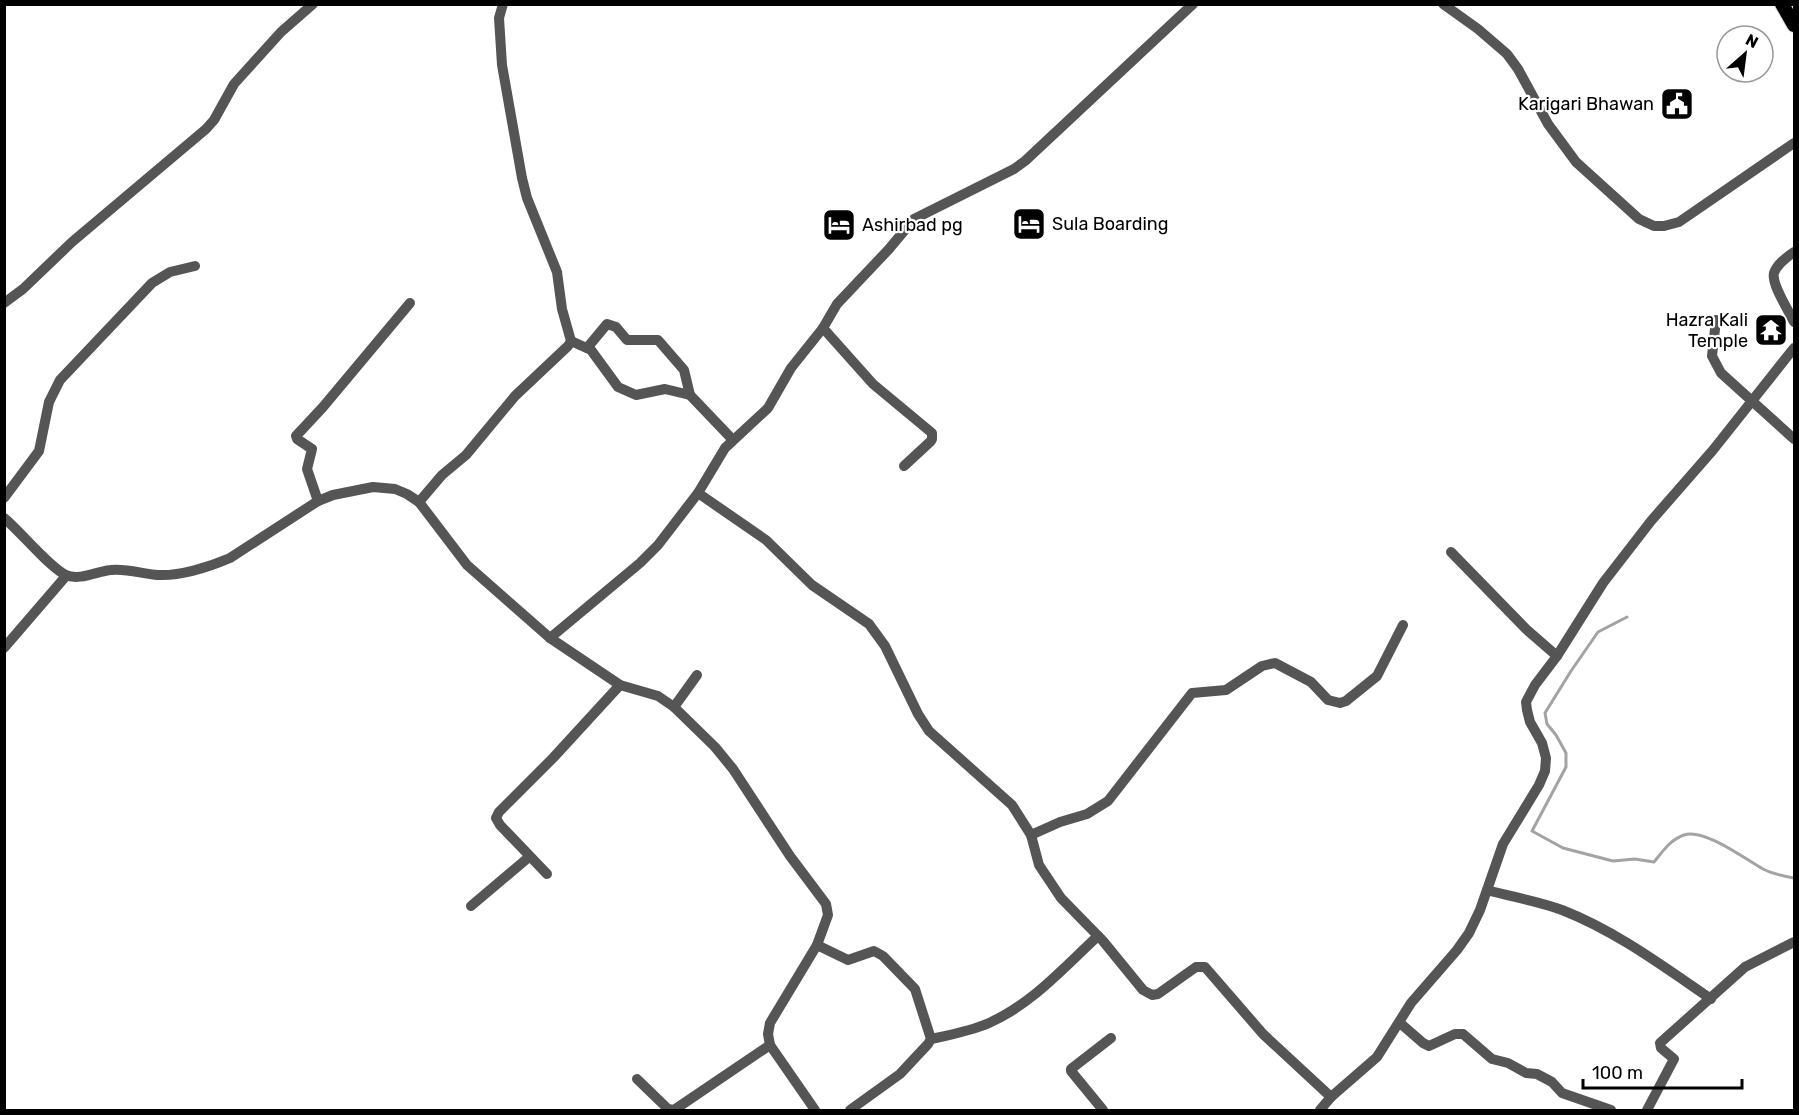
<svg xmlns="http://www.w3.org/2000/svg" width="1799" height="1115" viewBox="0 0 1799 1115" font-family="Rubik,sans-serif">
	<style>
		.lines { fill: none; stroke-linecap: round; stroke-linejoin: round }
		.stream { stroke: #a3a3a3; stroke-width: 3 }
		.major-casing { stroke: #dbdbdb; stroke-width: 16 }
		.minor { stroke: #555; stroke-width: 10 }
		.major { stroke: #000; stroke-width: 14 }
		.labels { text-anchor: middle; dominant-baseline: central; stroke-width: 4.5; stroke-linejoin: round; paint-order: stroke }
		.poi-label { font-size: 18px; fill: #000; stroke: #fff; text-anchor: end }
	</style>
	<rect width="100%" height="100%" fill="#fff"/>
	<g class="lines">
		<path class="stream" d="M 1627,617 L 1598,632 L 1571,671 L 1545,713 L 1547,724 L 1556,735 L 1566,753 L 1566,767 L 1532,831 L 1563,848 L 1613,861 L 1635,859 L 1654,862 C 1663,851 1670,840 1684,835 C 1704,828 1745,859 1763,869 C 1772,874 1784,876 1794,878"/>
		<defs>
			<polyline id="major" points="1782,4 1794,25"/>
		</defs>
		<use href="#major" class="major-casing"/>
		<g class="minor">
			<polyline points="1443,4 1478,29 1507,54 1518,69 1548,124 1576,162 1639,219 1654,226 1664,226 1679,222 1794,143"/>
			<path d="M 1794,252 C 1787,257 1777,264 1774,273 C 1771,284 1789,311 1794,322"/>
			<polyline points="4,303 23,289 72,242 206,129 214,120 234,84 281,32 313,4"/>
			<polyline points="1716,320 1712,356 1721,373 1794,439"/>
			<polyline points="823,328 873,384 932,433 932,439 931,441 904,466"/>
			<polyline points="571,341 591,350 618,387 636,395 665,389 690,395 732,439"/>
			<polyline points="587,348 607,324 616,327 627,340 658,340 684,370 690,395"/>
			<polyline points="698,493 766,540 812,585 869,624 885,646 918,714 929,731 1012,805 1031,835 1039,865 1061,898 1103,941 1143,990 1152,995 1158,994 1196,967 1205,967 1263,1034 1331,1097"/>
			<polyline points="4,498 39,451 49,402 60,380 152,283 170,272 195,266"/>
			<polyline points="318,501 307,469 312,449 297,439 296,436 323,407 410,303"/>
			<polyline points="419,502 442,475 466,455 515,396 568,346 571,341 562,309 557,272 527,198 522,178 502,65 499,18 503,4"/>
			<path d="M 4,518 C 20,531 51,569 66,575 C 79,581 98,571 111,570 C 127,568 142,574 158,575 C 180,576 209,567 230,558 L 318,501 L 333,495 L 373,487 L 395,489 L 407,494 L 419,502 L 467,565 L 550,638 L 620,685 L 658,696 L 674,707 L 715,747 L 733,769 L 790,856 L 826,904 L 828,915 L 817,945 L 770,1023 L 768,1034 L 770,1045 L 815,1110"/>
			<polyline points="1451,552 1526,629 1557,656"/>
			<polyline points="550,638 640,563 658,545 698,493 725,448 768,408 791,368 823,328 837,304 889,249 914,219 1014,169 1025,161 1193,4"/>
			<polyline points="4,648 66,576"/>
			<polyline points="674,707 697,675"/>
			<polyline points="1031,835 1060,822 1087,814 1108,801 1192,693 1226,690 1262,666 1275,663 1311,682 1328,700 1340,703 1346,701 1377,676 1403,625"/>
			<polyline points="547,874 500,825 496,818 499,812 553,758 620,685"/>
			<path d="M 1487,890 C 1512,897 1538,901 1562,910 C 1616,931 1664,967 1711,999"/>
			<polyline points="471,906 529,857"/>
			<polyline points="817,945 848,960 874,951 883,956 915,989 931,1039 928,1044 900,1074 850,1110"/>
			<polyline points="1400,1023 1423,1043 1429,1046 1455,1034 1463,1034 1492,1059 1508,1063 1526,1073 1537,1074 1552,1082 1562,1093 1611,1110"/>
			<path d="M 931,1039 C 950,1035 971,1031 989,1023 C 1032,1004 1064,967 1098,936"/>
			<polyline points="637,1079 668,1109 673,1110"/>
			<polyline points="674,1110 770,1045"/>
			<polyline points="1103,1110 1071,1071 1071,1069 1111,1038"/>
			<polyline points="1320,1110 1331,1097 1377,1057 1411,1003 1457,950 1469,933 1480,910 1503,844 1539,785 1545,771 1546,758 1542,743 1530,722 1527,710 1526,702 1535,685 1557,656 1603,583 1651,521 1713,450 1794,348"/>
			<polyline points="1647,1110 1674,1059 1661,1048 1660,1043 1745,967 1794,942"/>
		</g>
		<use href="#major" class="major"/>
	</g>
	<defs>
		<symbol id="civic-square" viewBox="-11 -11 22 22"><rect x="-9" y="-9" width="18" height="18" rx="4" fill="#000" stroke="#fff"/><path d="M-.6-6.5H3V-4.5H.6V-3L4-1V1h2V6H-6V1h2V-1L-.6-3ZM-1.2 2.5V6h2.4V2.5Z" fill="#fff"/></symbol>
		<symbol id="hotel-square" viewBox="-11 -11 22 22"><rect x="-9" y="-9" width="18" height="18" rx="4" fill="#000" stroke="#fff"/><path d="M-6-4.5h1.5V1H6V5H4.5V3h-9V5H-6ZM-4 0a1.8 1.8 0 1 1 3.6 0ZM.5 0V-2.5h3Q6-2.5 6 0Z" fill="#fff"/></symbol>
		<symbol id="temple-square" viewBox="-11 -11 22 22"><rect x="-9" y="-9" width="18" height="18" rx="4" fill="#000" stroke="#fff"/><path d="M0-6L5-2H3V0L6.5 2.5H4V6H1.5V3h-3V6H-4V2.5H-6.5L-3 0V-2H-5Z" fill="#fff"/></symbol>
	</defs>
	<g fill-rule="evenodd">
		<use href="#civic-square" x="1658" y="85" width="38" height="38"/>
		<use href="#hotel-square" x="1010" y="205" width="38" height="38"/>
		<use href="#hotel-square" x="820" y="206" width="38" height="38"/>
		<use href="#temple-square" x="1752" y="311" width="38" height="38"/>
	</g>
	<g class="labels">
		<g class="poi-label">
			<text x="1654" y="104">Karigari Bhawan</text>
			<text x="1052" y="224" text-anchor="start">Sula Boarding</text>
			<text x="862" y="225" text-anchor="start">Ashirbad pg</text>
			<text x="1748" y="320">Hazra Kali<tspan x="1748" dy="21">Temple</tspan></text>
		</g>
	</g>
	<rect width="1799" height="1115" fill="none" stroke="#000000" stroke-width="12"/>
	<g transform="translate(1745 54) rotate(28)"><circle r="28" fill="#ffffff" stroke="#999999" stroke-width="1.5"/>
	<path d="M0-4.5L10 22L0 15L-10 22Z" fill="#000000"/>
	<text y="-9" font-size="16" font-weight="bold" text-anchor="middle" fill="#000000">N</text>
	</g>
	<path d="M1583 1079v9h159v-9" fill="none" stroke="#000000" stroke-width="3"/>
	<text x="1592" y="1079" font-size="18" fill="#000000" stroke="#ffffff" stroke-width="4.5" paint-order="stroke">100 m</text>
</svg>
